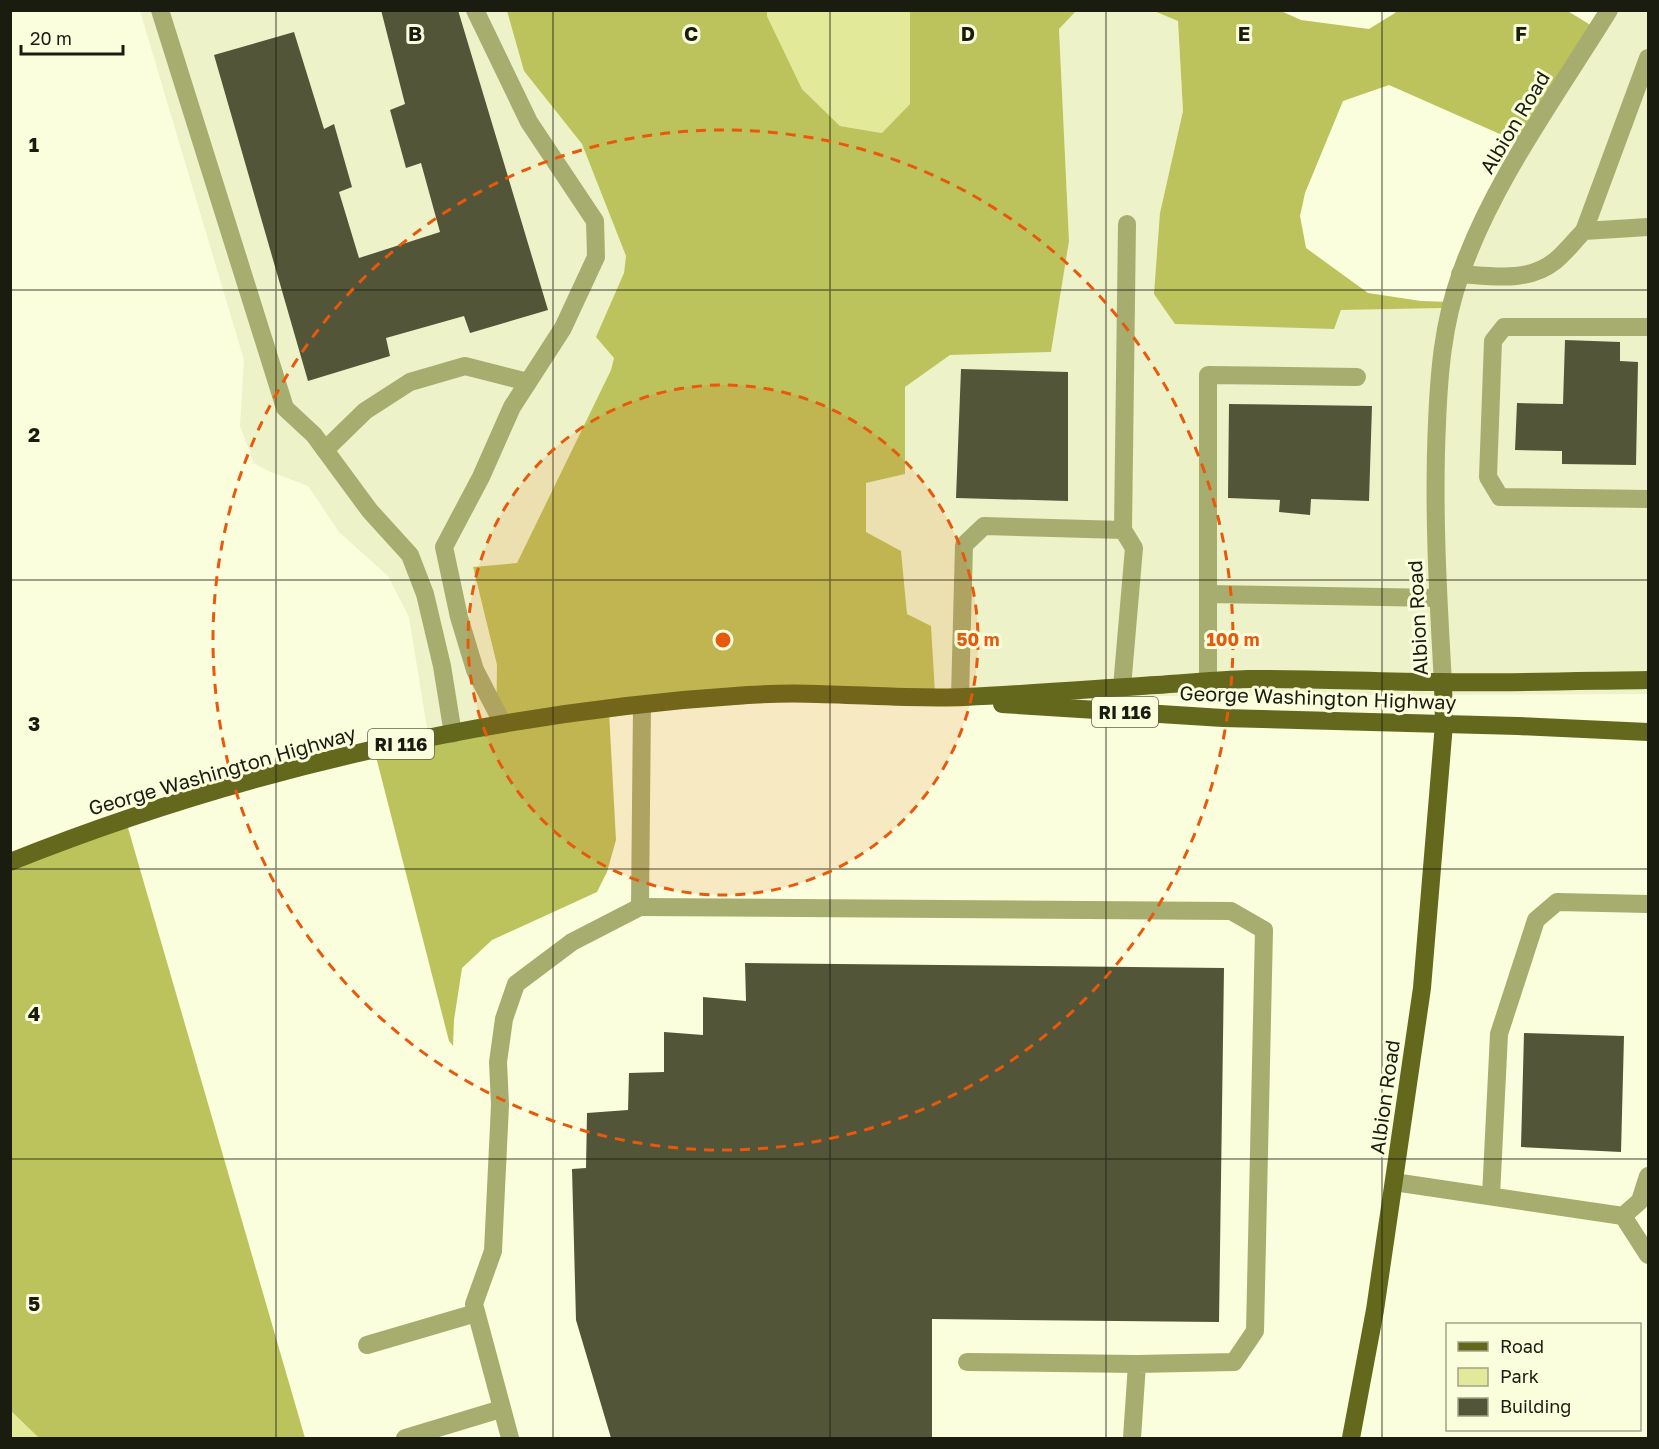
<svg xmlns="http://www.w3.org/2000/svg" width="1659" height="1449" viewBox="0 0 1659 1449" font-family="'Golos Text',sans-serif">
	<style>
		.built { fill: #edf2c8 }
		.green { fill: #e2e998 }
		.forest { fill: #bcc25c }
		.building { fill: #535538 }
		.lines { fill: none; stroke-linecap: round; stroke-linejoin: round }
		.minor { stroke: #a7ad6e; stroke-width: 18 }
		.major { stroke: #63681d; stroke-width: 18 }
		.grid { fill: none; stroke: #1b1c10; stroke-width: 1.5; stroke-opacity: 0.55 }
		.ring { fill: none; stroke: #e8590c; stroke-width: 3; stroke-dasharray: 10 8 }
		.labels { text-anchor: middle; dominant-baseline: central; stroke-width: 6; stroke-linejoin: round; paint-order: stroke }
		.shield { fill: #fafedc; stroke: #5e604d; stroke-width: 1.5 }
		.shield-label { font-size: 18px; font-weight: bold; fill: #1b1c10 }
		.street-label { font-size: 20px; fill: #1b1c10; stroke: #fafedc }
		.grid-label { font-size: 20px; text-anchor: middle; font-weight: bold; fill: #1b1c10; stroke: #fafedc; stroke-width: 6; stroke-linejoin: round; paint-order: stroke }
		.centre { fill: #e8590c; stroke: #fafedc; stroke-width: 3 }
		.ring-label { font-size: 18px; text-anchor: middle; font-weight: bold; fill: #e8590c; stroke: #fafedc; stroke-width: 6; stroke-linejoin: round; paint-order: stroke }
	</style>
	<rect width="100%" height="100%" fill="#fafedc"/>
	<g class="built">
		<polygon points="140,11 507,11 524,71 582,144 626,256 614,358 611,370 517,563 473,568 497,665 496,727 428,734 409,617 388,576 339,532 308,486 266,470 254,463 240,426 244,360"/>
		<polygon points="1076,11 1154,11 1178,21 1183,111 1160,213 1334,328 1341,310 1444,308 1493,203 1611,11 1648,11 1648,694 948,697 935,693 907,614 901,551 866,532 866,483 905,474 905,387 950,355 1051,352 1069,241 1059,29"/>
	</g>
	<g class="green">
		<polygon points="767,11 910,11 910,104 883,133 840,126 802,89 767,16"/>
		<polygon points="10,1411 12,1412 39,1438 11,1438"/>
	</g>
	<g class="forest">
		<polygon points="1566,10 1597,29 1518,142 1389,85 1343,101 1305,193 1300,216 1306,248 1368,293 1421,301 1451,302 1444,308 1341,310 1334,329 1175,324 1154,294 1160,213 1183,111 1178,21 1154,11 1281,11 1301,20 1369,29 1395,13 1396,11"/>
		<polygon points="507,11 767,11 767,16 802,89 840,126 882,133 910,104 910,11 1076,11 1059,29 1069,241 1051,352 950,355 905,387 905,474 866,483 866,532 901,551 907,614 931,626 935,693 609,712 616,840 607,872 597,892 492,940 462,968 454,1020 453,1046 449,1041 374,749 496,727 497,665 473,567 517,563 611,370 614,358 596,337 624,273 626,256 582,144 524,71"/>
		<polygon points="126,821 305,1438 39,1438 11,1411 11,855"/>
	</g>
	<g class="building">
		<polygon points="381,10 458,10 548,310 470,333 464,316 386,338 390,356 308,381 214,55 294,32 324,129 334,124 352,187 339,192 359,258 440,232 421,163 406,168 390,110 405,104"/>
		<polygon points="1565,340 1620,342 1620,361 1638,362 1636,465 1562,464 1562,451 1515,450 1517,403 1563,404"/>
		<polygon points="961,369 1068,372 1068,501 956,498"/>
		<polygon points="1229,404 1372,406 1369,501 1311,499 1310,515 1279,512 1280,500 1228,498"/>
		<polygon points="745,963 1224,968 1219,1322 932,1319 932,1438 611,1438 576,1320 572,1169 586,1168 587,1113 628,1110 629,1073 664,1072 664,1032 703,1035 703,997 746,1001"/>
		<polygon points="1524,1033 1624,1036 1621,1152 1521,1147"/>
	</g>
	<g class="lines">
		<g class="minor">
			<polyline points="160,10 285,408 314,435 370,511 410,555 425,594 442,666 453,734"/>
			<polyline points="475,10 529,122 595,221 596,257 563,328 512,407 481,477 444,547 459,617 475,670 503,724"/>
			<polyline points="1584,231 1648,58"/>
			<path d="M 1460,274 C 1491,276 1528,283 1555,261 C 1565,253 1574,241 1584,231 L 1648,227"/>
			<polyline points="1648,327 1504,327 1493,341 1488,477 1500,497 1648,499"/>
			<polyline points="325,450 365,411 410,382 465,366 528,382"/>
			<polyline points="1123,530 1127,224"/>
			<polyline points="1208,594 1208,375 1357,377"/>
			<polyline points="1208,682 1208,594 1438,598"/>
			<path d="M 1443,683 C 1438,596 1433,510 1437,423 C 1439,373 1443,324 1460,276 C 1491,184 1558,93 1609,10"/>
			<polyline points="960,697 964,545 984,526 1123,530 1134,548 1122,687"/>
			<polyline points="640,907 1231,911 1264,930 1255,1331 1234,1362 1137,1364 1132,1438"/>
			<polyline points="1394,1182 1623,1216 1640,1201 1648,1176"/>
			<polyline points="1491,1196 1499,1034 1536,920 1557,902 1648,904"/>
			<polyline points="1623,1216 1648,1255"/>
			<polyline points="367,1345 476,1313"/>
			<polyline points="967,1362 1137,1364"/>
			<polyline points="405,1438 501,1409"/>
			<polyline points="510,1438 474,1304 493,1251 500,1105 498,1062 504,1019 516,984 572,942 640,907 642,705"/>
		</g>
		<g class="major">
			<polyline points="1002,704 1223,718 1518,726 1648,732"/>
			<path d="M 10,862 C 242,769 499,711 748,695 C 821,690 893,700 965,697 C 1029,694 1093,689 1156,685 C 1187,683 1218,680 1248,679 C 1312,678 1376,682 1440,682 C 1509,683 1579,681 1648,680"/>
			<polyline points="1351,1438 1375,1310 1422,988 1444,724 1443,683"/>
		</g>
	</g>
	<path class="grid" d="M 276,10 L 276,1438M 553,10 L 553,1438M 830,10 L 830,1438M 1106,10 L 1106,1438M 1382,10 L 1382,1438M 10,290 L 1648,290M 10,580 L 1648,580M 10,869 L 1648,869M 10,1159 L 1648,1159"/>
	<circle cx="723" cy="640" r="255" fill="#e8590c" fill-opacity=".12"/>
	<g class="ring">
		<circle cx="723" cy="640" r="255"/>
		<circle cx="723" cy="640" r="510"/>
	</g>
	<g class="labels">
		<g class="shield">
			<rect x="1092" y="697" width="66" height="30" rx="4.5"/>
			<rect x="368" y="729" width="66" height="30" rx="4.5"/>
		</g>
		<g class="shield-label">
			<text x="1125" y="712">RI 116</text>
			<text x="401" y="744">RI 116</text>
		</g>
		<g class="street-label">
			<text transform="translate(1514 122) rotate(-59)">Albion Road</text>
			<text transform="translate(1417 618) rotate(-93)">Albion Road</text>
			<text transform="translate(1318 697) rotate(2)">George Washington Highway</text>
			<text transform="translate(222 770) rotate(-16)">George Washington Highway</text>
			<text transform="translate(1384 1097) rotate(-82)">Albion Road</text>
		</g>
	</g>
	<g class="grid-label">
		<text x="415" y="41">B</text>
		<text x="691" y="41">C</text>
		<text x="968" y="41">D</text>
		<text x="1244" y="41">E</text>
		<text x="1521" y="41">F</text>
		<text x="34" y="152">1</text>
		<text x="34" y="442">2</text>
		<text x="34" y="731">3</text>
		<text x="34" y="1021">4</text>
		<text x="34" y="1311">5</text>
	</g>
	<circle cx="723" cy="640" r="9" class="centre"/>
	<g class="ring-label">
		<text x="978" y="646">50 m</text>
		<text x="1233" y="646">100 m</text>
	</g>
	<rect width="1659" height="1449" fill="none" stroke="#1b1c10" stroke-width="24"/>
	<rect x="1446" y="1323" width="195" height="108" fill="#fafedc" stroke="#a1a48a" stroke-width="1.5"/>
	<rect x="1458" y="1342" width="30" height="9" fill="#63681d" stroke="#a1a48a" stroke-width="1.5"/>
	<text x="1500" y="1353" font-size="18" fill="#1b1c10">Road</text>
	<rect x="1458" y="1368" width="30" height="18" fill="#e2e998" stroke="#a1a48a" stroke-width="1.5"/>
	<text x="1500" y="1383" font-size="18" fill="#1b1c10">Park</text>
	<rect x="1458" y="1398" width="30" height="18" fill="#535538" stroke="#a1a48a" stroke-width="1.5"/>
	<text x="1500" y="1413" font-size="18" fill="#1b1c10">Building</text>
	<path d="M21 45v9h102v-9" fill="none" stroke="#1b1c10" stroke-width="3"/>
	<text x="30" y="45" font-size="18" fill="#1b1c10" stroke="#fafedc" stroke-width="4.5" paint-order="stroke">20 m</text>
</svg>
